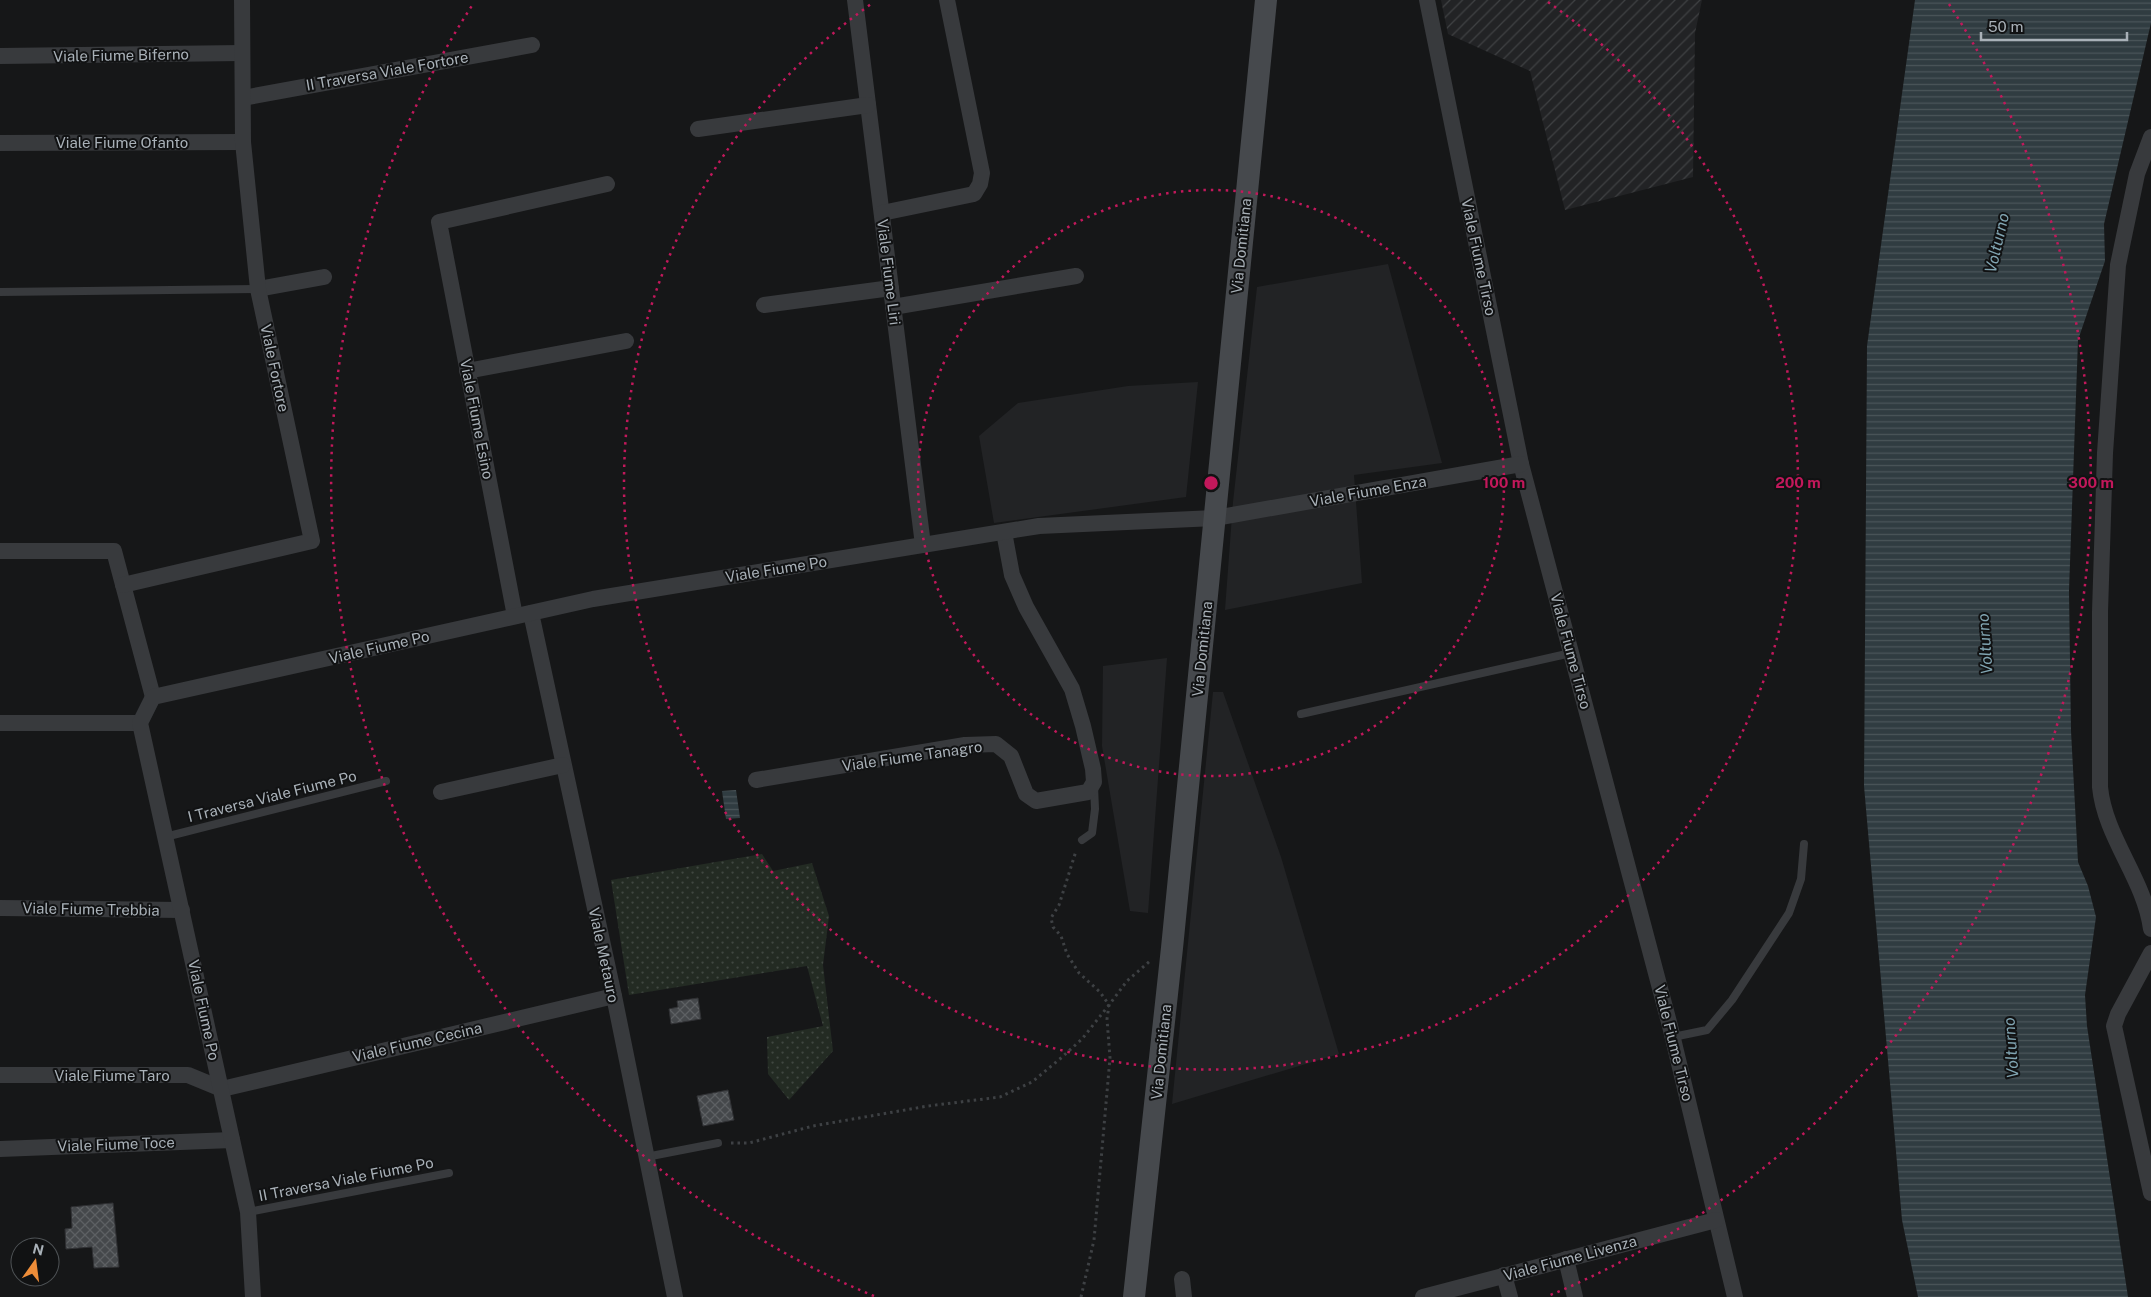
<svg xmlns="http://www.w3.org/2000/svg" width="2151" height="1297" viewBox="0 0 2151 1297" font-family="'Public Sans',sans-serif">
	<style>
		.built { fill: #222325 }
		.industrial { fill: url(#industrial-furrows) }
		.grass { fill: url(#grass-dots) }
		.water { fill: url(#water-rules) }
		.building { fill: url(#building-cross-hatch); stroke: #303134 }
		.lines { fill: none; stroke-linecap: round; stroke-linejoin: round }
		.path { stroke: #3e4144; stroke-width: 3; stroke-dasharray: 2.5 4; stroke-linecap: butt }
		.lane { stroke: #383a3d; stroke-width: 8 }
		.street { stroke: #383a3d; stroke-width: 16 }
		.secondary { stroke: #46494d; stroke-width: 22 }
		.ring { fill: none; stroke: #c2185b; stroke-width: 2.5; stroke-dasharray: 2.5 5 }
		.labels { text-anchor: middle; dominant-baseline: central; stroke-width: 4; stroke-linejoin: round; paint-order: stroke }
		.street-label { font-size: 15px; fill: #a9b1b8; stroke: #111213 }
		.water-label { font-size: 16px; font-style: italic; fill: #81a5b2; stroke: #111213 }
		.centre { fill: #c2185b; stroke: #111213; stroke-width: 2.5 }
		.ring-label { font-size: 15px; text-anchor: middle; font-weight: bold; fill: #c2185b; stroke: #111213; stroke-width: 4; stroke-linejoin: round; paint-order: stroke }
	</style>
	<defs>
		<pattern id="industrial-furrows" width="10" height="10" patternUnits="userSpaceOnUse" patternTransform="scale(1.25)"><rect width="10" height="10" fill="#222325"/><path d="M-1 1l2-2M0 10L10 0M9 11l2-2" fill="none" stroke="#3f4143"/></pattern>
		<pattern id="grass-dots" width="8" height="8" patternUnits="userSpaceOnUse" patternTransform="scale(1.25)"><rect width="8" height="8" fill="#232b23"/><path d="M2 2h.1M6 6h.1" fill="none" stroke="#404741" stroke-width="1.8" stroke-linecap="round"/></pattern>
		<pattern id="water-rules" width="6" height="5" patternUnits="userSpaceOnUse" patternTransform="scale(1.25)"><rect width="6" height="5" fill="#303c41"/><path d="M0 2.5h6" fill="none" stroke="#4b565a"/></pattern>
		<pattern id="building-cross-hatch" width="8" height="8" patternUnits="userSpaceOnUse" patternTransform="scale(1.25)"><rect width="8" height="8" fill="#45484b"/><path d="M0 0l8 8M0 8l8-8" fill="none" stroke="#5d6063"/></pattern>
	</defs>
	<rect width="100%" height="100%" fill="#161718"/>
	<g class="built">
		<polygon points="1388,264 1442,463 1354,475 1362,583 1225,610 1233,502 1257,287"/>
		<polygon points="1198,382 1186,497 994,523 979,436 1018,403 1128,386"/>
		<polygon points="1167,658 1148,913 1130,911 1102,746 1103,666"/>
		<polygon points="1213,692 1223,692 1281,857 1339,1054 1172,1104"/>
	</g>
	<polygon class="industrial" points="1441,0 1702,0 1695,33 1693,177 1565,210 1530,71 1448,34"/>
	<polygon class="grass" points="762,854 773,871 812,863 829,916 823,965 833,1051 789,1100 768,1074 767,1037 823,1026 807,966 629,995 611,880"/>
	<g class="water">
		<polygon points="1915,0 2151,0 2151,23 2104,224 2105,261 2078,340 2069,591 2071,731 2078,862 2088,886 2096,917 2085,995 2087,1026 2128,1297 1918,1297 1902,1220 1864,786 1867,346"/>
		<polygon points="736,790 740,818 726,819 722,791"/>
	</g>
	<g class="building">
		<polygon points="698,998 701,1019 671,1024 669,1009 678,1007 677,1001"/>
		<polygon points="728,1090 734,1120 703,1126 697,1096"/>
		<polygon points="113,1203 119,1267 94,1268 92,1247 66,1249 65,1229 72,1228 71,1207"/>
	</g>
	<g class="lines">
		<g class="path">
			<polyline points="731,1143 749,1143 813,1126 928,1106 1000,1097 1032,1082 1061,1058 1082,1039 1109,1005 1100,992 1079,973 1067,954 1061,936 1053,927 1051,918 1059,905 1076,851"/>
			<polyline points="1081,1297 1094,1240 1110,1058 1107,1019 1109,1005 1127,981 1150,961"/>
		</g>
		<g class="lane">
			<polyline points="0,292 258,289"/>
			<polyline points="1301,714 1571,653"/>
			<polyline points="165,837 386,781"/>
			<polyline points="1082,840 1092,833 1095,809 1094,786"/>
			<polyline points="1673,1037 1707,1030 1732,1000 1789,913 1801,879 1804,844"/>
			<polyline points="646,1157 718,1143"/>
			<polyline points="248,1212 449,1173"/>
		</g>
		<g class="street">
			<polyline points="855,0 923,545"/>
			<polyline points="1427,0 1521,464 1670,1026 1735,1297"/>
			<polyline points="0,56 242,53"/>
			<polyline points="243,98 532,45"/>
			<polyline points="698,129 868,105"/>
			<path d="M 2151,137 L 2137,174 L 2118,265 L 2105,453 L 2100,612 L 2100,787 C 2105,838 2144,878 2151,929"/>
			<polyline points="0,143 243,142"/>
			<polyline points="882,213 974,194 980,184 982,173 947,0"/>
			<polyline points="258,289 324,277"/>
			<polyline points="764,305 891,288"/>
			<polyline points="893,307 1076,276"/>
			<polyline points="467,371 626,341"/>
			<polyline points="0,551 114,551 153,697"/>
			<polyline points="123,585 312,541 258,289 243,142 242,0"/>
			<polyline points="531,613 614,996 675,1297"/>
			<polyline points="515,616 439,222 607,184"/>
			<polyline points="0,723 140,723"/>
			<polyline points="756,780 965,745 996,744 1011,756 1026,794 1036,801 1088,792 1094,782 1093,769 1083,726 1072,689 1026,607 1012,575 1004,532"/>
			<polyline points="441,792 563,765"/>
			<polyline points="0,908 182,910"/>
			<polyline points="2151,953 2118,1014 2114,1026 2151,1193"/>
			<polyline points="0,1075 188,1075 222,1089 614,996"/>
			<polyline points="0,1149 232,1140"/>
			<polyline points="1566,1259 1575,1297"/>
			<polyline points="1504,1275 1510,1297"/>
			<polyline points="1182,1279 1184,1297"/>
			<polyline points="253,1297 248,1212 140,723 153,697 593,599 1039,526 1215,518 1521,464"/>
			<polyline points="1423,1297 1716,1220"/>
		</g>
		<polyline class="secondary" points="1134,1297 1172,948 1266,0"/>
	</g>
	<g class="ring">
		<circle cx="1211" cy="483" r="293"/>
		<path d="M1548 2A587 587 0 1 1 874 2"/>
		<path d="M874 1296A880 880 0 0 1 473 4M1949 4A880 880 0 0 1 1548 1296"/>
	</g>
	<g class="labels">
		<g class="street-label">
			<text transform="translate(121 55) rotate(-1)">Viale Fiume Biferno</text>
			<text transform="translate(387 71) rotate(-10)">II Traversa Viale Fortore</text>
			<text x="122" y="142">Viale Fiume Ofanto</text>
			<text transform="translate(1241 246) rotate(-84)">Via Domitiana</text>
			<text transform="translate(1479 257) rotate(78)">Viale Fiume Tirso</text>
			<text transform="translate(889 272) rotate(83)">Viale Fiume Liri</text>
			<text transform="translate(275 368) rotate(78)">Viale Fortore</text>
			<text transform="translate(477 419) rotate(79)">Viale Fiume Esino</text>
			<text transform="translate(1368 491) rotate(-10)">Viale Fiume Enza</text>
			<text transform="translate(776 569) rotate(-9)">Viale Fiume Po</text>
			<text transform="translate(379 647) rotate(-13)">Viale Fiume Po</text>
			<text transform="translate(1202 649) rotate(-84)">Via Domitiana</text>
			<text transform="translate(1571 651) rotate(75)">Viale Fiume Tirso</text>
			<text transform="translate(912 756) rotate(-8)">Viale Fiume Tanagro</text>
			<text transform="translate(272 796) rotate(-14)">I Traversa Viale Fiume Po</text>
			<text transform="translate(91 909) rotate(1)">Viale Fiume Trebbia</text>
			<text transform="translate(604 955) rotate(78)">Viale Metauro</text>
			<text transform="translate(204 1010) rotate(78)">Viale Fiume Po</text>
			<text transform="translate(417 1042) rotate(-13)">Viale Fiume Cecina</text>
			<text transform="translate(1674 1043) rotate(76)">Viale Fiume Tirso</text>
			<text transform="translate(1161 1052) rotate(-84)">Via Domitiana</text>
			<text x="112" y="1075">Viale Fiume Taro</text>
			<text transform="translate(116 1144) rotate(-2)">Viale Fiume Toce</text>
			<text transform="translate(346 1179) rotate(-11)">II Traversa Viale Fiume Po</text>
			<text transform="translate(1570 1258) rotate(-15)">Viale Fiume Livenza</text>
		</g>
		<g class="water-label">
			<text transform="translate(1997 243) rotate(-77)">Volturno</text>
			<text transform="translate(1985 644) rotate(-94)">Volturno</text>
			<text transform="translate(2011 1048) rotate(-94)">Volturno</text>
		</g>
	</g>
	<circle cx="1211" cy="483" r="8" class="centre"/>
	<g class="ring-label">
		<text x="1504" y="488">100 m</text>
		<text x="1798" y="488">200 m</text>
		<text x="2091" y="488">300 m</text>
	</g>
	<g transform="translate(35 1262) rotate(14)"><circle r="24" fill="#111213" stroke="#4e5255"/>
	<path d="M0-4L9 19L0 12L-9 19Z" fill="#ee8d39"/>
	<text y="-8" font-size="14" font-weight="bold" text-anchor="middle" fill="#a9b1b8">N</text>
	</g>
	<path d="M1981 32v8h146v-8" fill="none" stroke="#a9b1b8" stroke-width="2.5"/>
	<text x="1988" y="32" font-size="15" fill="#a9b1b8" stroke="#111213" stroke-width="4" paint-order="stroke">50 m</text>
</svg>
